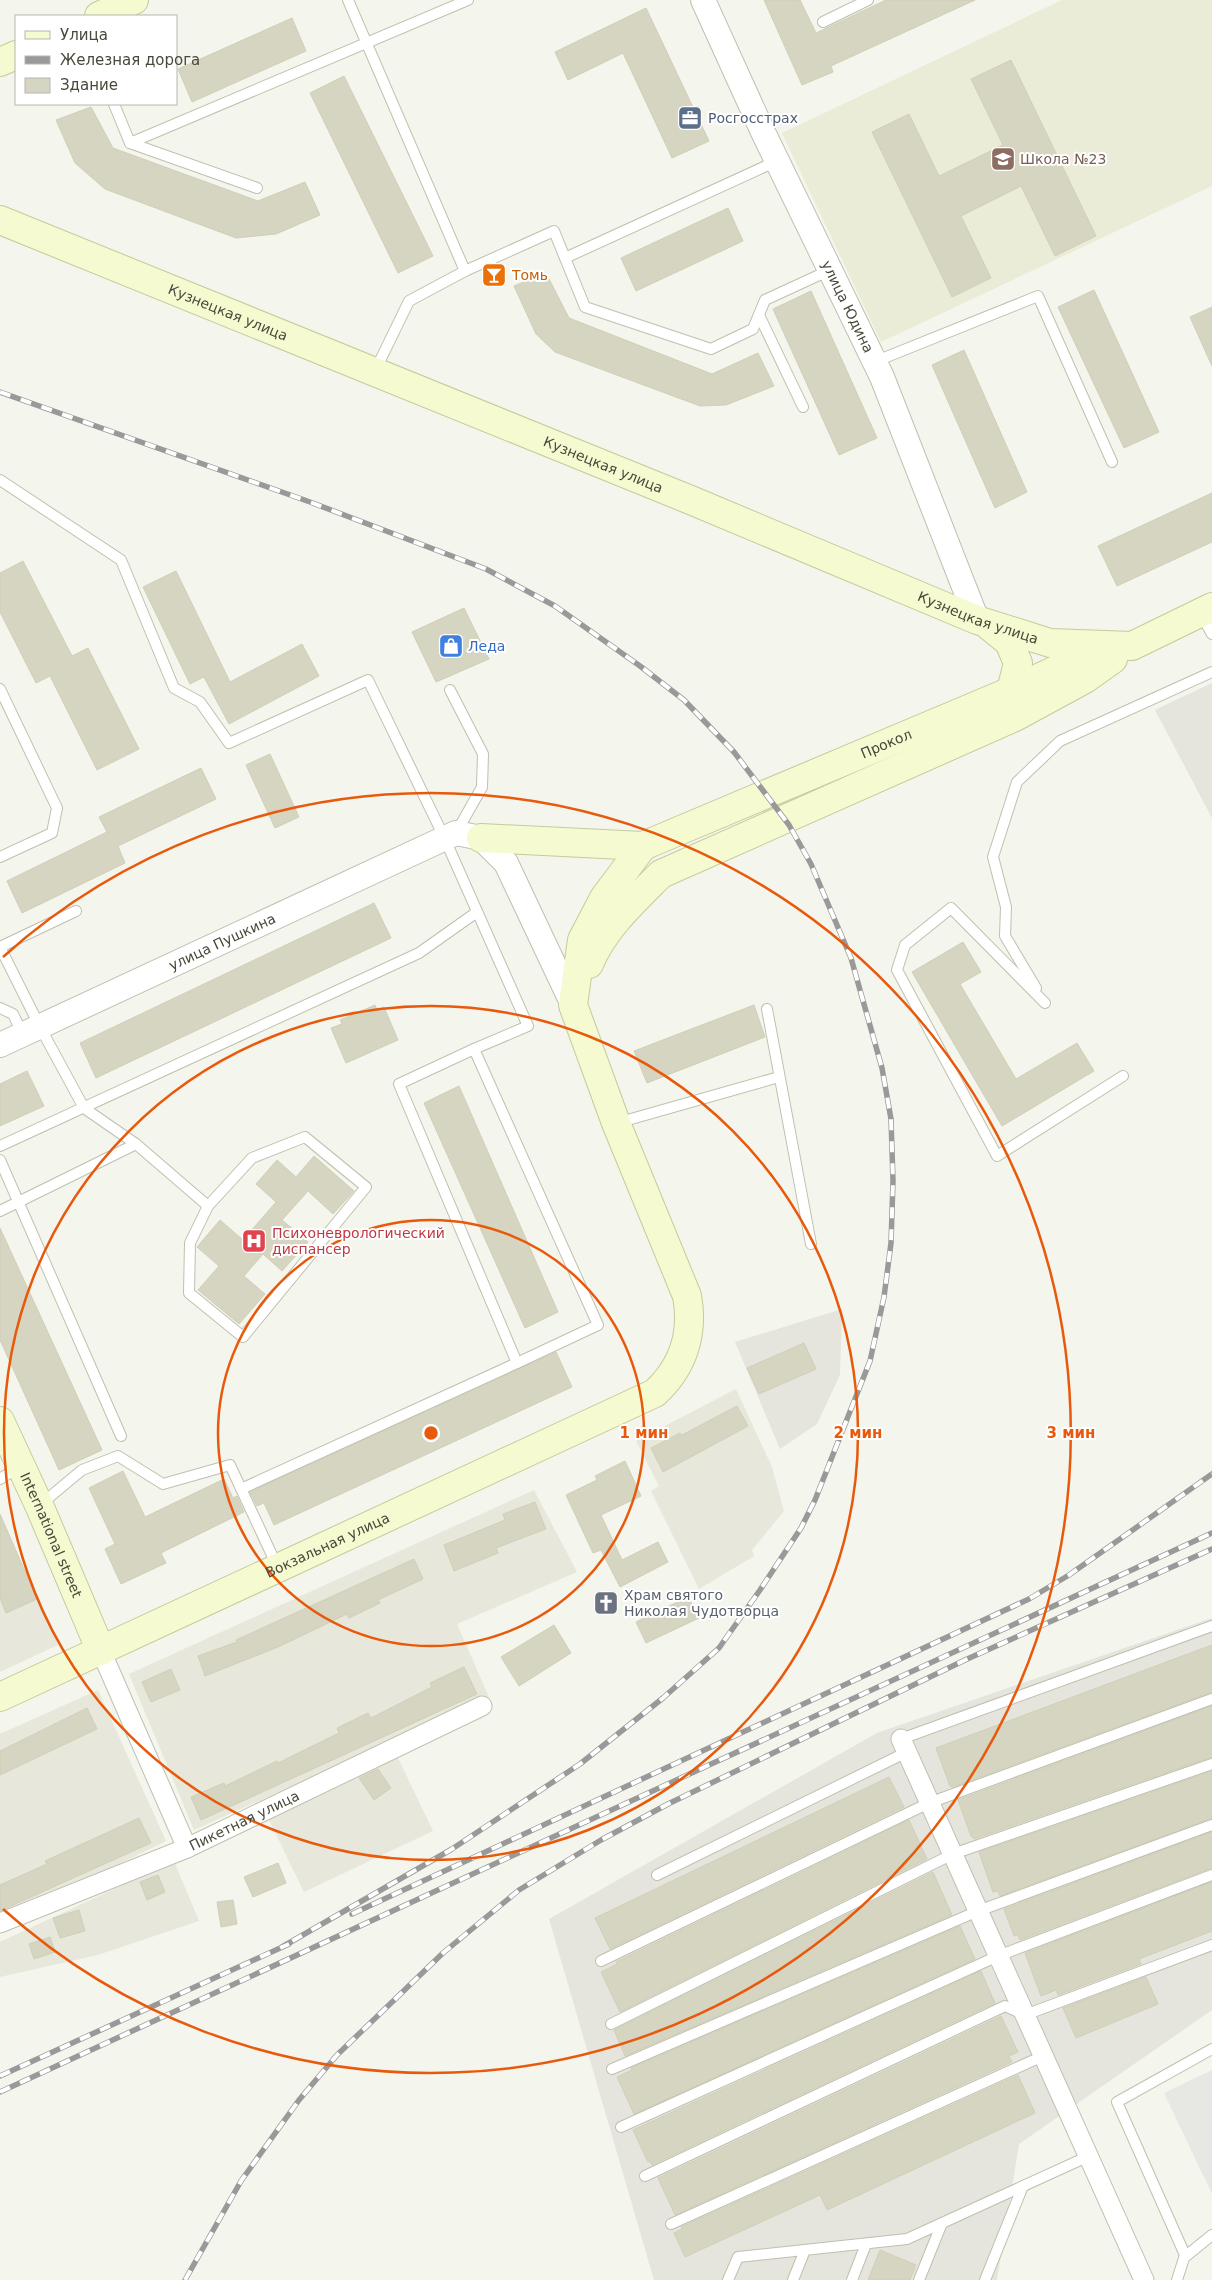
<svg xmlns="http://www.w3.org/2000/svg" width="1212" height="2280" viewBox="0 0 1212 2280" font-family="'DejaVu Sans',sans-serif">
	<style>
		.residential { fill: #e7e8db }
		.industrial { fill: #e5e4dd }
		.education { fill: #ebecd7 }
		.parking { fill: #e7e7e3 }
		.building { fill: #d5d5c2; stroke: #d0cfb6 }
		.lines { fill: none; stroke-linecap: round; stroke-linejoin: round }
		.service-casing { stroke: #bfc0af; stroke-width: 12 }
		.minor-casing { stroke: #bfc0af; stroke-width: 21 }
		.tertiary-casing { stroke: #bfc0af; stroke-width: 26 }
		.secondary-casing { stroke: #c6ca9b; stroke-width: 30 }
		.service { stroke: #fff; stroke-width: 10 }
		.minor { stroke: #fff; stroke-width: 19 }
		.tertiary { stroke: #fff; stroke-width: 24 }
		.secondary { stroke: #f5fad0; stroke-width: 28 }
		.rail-casing { stroke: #999; stroke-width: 5.5 }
		.rail { stroke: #fff; stroke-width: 4; stroke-dasharray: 11; stroke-linecap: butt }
		.ring { fill: none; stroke: #e8590c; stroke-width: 2.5 }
		.labels { text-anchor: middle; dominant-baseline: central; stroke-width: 4; stroke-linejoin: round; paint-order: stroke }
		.service-label { font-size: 14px; fill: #4e5e75; stroke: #fff; text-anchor: start }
		.education-label { font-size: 14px; fill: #785e54; stroke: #fff; text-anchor: start }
		.food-label { font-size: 14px; fill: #c56008; stroke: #fff; text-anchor: start }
		.street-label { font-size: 14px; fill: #49483a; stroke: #fff }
		.shop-label { font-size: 14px; fill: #366cbe; stroke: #fff; text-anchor: start }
		.health-label { font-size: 14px; fill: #be3a42; stroke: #fff; text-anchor: start }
		.worship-label { font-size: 14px; fill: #5b616d; stroke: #fff; text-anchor: start }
		.centre { fill: #e8590c; stroke: #fff; stroke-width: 2.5 }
		.ring-label { font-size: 15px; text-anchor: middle; font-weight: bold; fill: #e8590c; stroke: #fff; stroke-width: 4; stroke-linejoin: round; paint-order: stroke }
	</style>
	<rect width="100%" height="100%" fill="#f4f5ec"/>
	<g class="residential">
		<polygon points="736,1389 772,1467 784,1511 752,1550 754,1556 699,1589 651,1491 659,1486 636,1441"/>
		<polygon points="534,1490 577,1572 457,1624 489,1697 194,1830 129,1674"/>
		<polygon points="0,1514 58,1645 0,1672"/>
		<polygon points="98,1690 166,1841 0,1922 0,1734"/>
		<polygon points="396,1754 433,1831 304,1892 268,1818"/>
		<polygon points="174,1861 199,1921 98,1955 0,1977 0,1942"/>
	</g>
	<g class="industrial">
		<polygon points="1212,683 1212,818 1155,710"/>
		<polygon points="842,1309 840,1375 817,1424 780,1449 735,1342"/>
		<polygon points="1212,1618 1212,2010 1019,2144 997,2280 654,2280 549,1919 877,1733"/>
	</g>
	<polygon class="education" points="1062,0 1212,0 1212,186 881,342 782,133"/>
	<polygon class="parking" points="1212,2070 1212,2194 1164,2093"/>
	<g class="building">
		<polygon points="764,0 800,0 816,33 886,0 975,0 831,66 833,72 802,85"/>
		<polygon points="646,8 709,141 672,158 623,53 568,80 555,52"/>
		<polygon points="292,18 306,51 192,102 178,69"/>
		<polygon points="1011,60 1096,236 1055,256 1021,186 961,216 991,278 952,297 872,132 909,114 939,176 1003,145 971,79"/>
		<polygon points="344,76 433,256 398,273 310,93"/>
		<polygon points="91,107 113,148 258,201 305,182 320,215 276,234 236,238 105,189 75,163 56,120"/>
		<polygon points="728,208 743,241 636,291 621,258"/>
		<polygon points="546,273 569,318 712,374 758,353 774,386 726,405 700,406 555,352 536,334 514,286"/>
		<polygon points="1094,290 1159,432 1124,448 1058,307"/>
		<polygon points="811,291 877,438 839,455 773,309"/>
		<polygon points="1212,307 1212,366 1190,317"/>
		<polygon points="964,350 1027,492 995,508 932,365"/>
		<polygon points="1212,493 1212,542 1117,586 1098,546"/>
		<polygon points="23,561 72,656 88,648 139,749 97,770 50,676 36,683 0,612 0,573"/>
		<polygon points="176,571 230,682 302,644 319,676 229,724 204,677 190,684 143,587"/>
		<polygon points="464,608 489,659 436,682 412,632"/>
		<polygon points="270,754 299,817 275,828 246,765"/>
		<polygon points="201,768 216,799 118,846 125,863 22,913 7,881 107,832 99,817"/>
		<polygon points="374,903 391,938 96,1078 80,1043"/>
		<polygon points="963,942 981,972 960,984 1016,1079 1077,1043 1094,1071 1002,1126 912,972"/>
		<polygon points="375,1005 377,1010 384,1007 398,1040 346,1063 331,1028 342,1024 340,1020"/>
		<polygon points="754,1005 765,1037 647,1083 634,1051"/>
		<polygon points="27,1071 44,1106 0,1126 0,1084"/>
		<polygon points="459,1086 558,1312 525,1328 424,1103"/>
		<polygon points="314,1156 354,1191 333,1214 308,1191 282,1220 308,1242 282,1271 263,1254 244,1276 265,1294 239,1324 198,1290 219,1266 197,1247 220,1220 243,1240 276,1202 256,1184 277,1160 296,1177"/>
		<polygon points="0,1228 102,1450 59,1470 0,1340"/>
		<polygon points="804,1343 816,1369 759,1394 747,1368"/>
		<polygon points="556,1352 572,1387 274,1525 264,1503 257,1506 250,1492"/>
		<polygon points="737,1406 748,1426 663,1472 651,1448 680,1433 682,1435"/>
		<polygon points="625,1461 641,1496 601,1515 622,1560 658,1542 668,1562 620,1587 601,1550 593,1553 566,1495 597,1480 595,1476"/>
		<polygon points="123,1471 145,1517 224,1479 233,1498 237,1496 244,1512 161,1553 166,1563 121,1584 105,1549 115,1544 89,1488"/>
		<polygon points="535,1502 546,1529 496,1548 498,1553 454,1571 444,1545 505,1520 503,1514"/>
		<polygon points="0,1514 37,1599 6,1613 0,1598"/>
		<polygon points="414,1559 423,1579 378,1600 380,1603 349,1618 347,1614 278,1647 205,1676 198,1656 237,1642 236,1640"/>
		<polygon points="688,1597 699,1618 646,1643 636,1622"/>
		<polygon points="554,1625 571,1653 519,1686 501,1657"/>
		<polygon points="1212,1645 1212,1692 953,1787 950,1786 936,1748"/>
		<polygon points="464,1667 477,1694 201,1820 191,1797 224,1783 225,1786 277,1761 278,1763 339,1733 337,1728 368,1713 371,1718 432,1687 430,1683"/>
		<polygon points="171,1669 180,1690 151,1702 142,1682"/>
		<polygon points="1212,1706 1212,1757 974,1839 971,1836 958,1800"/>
		<polygon points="87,1708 97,1729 0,1775 0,1751"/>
		<polygon points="378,1769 391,1788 374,1800 359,1778"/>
		<polygon points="1212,1771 1212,1818 1000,1896 998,1891 993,1892 979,1852"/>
		<polygon points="889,1777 904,1807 610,1949 595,1918"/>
		<polygon points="139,1818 151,1843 0,1911 0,1885 47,1864 45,1861"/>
		<polygon points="909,1820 927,1859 620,2012 601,1972 617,1964 616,1962"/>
		<polygon points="1212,1832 1212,1868 1020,1940 1018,1935 1014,1936 1004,1909"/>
		<polygon points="278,1863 286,1883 253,1897 244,1877"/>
		<polygon points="933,1872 952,1915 625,2056 614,2030"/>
		<polygon points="158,1875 165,1892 147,1900 140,1882"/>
		<polygon points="1212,1882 1212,1931 1139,1959 1141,1964 1058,1995 1056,1990 1041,1996 1025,1953"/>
		<polygon points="233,1900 237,1924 221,1927 217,1902"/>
		<polygon points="79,1910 85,1931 60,1938 53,1918"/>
		<polygon points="960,1926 975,1959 634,2114 617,2077 632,2070 631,2068"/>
		<polygon points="50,1937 55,1952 34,1959 29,1944"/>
		<polygon points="981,1971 995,2003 652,2165 650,2161 648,2162 633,2130"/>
		<polygon points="1146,1977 1158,2004 1076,2038 1063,2008"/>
		<polygon points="1001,2016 1018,2052 1009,2056 1012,2062 675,2215 658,2178"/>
		<polygon points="1018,2075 1035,2113 827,2210 820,2195 685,2257 674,2233 682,2229 681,2227"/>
		<polygon points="880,2250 916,2265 910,2280 868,2280"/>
	</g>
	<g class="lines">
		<defs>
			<g id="service">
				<polyline points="348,0 465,271 409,301 375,371"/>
				<polyline points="823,22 868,0"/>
				<polyline points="114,104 130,143 257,188"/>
				<polyline points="130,143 468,0"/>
				<polyline points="565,258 777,161"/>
				<polyline points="465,271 554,231 585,307 711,349 753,329 765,300 830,270"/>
				<polyline points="759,315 803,407"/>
				<polyline points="874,362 1038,296 1112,462"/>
				<polyline points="0,480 121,560 174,688 200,702 229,743 368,680 444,837 528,1026 474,1049 598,1325 517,1363"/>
				<polyline points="1201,614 1212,634"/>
				<polyline points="0,689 57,808 52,833 0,857"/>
				<polyline points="450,690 483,754 482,787 456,833"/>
				<polyline points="76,911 0,947 40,1027 84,1108 136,1144 208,1206"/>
				<polyline points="1036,988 1005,936 1006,907 993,857 1017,782 1060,741 1212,672"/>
				<polyline points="1045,1003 951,908 905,945 897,970 997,1156 1123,1076"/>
				<polyline points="0,1008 13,1014 23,1035"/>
				<polyline points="767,1009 811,1244"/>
				<polyline points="617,1123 779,1077"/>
				<polygon points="305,1137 366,1187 243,1337 189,1293 190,1243 208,1206 252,1158"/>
				<polyline points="0,1146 419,953 477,912"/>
				<polyline points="0,1160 121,1436"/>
				<polyline points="0,1211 136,1144"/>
				<polyline points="0,1479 20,1466"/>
				<polyline points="241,1489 517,1363 399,1084 474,1049"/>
				<polyline points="40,1505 82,1470 118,1456 163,1484 230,1465 278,1568"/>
				<polyline points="901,1739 1212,1626"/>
				<polyline points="657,1875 907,1752"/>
				<polyline points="601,1961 929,1803 1212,1699"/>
				<polyline points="611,2024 953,1854 1212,1764"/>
				<polyline points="612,2069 978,1911 1212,1825"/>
				<polyline points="621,2127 998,1956 1212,1875"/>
				<polyline points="645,2176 1005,2006 1025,2015 1212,1945"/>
				<polyline points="671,2224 1043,2056"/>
				<polyline points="1185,2255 1117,2102 1212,2049"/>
				<polyline points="728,2280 738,2257 907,2239 1089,2156"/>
				<polyline points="793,2280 805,2250"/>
				<polyline points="852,2280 866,2244"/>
				<polyline points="919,2280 942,2223"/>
				<polyline points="985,2280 1023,2186"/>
				<polyline points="1177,2280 1185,2255 1186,2256 1212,2235"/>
			</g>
			<g id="minor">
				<polyline points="101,1651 187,1848"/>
				<polyline points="901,1739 1144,2280"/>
				<path id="s1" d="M 0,1923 L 187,1848 L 482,1706"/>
			</g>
			<g id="tertiary">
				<path id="s2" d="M 703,0 L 763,132 L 882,377 L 977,620"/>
				<path id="s3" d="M 0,1045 L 456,833 L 481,838 L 506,863 L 573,1005"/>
			</g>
			<g id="secondary">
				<polyline points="99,16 134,0"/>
				<polyline points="0,62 16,55"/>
				<path id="s4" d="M 0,220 L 693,501 L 977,620 L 1050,643 L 1132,646 L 1212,607"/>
				<polyline points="988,625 1009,642 1018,663 1011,691"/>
				<path id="s5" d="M 481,838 L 643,846 L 1011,691 L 1062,667 L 1110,652"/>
				<path d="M 589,964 C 604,928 634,901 661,874 L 1015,717 L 1085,679 L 1113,659"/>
				<path id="s6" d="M 0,1421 L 39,1505 L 101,1651"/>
				<path id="s7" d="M 0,1697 L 655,1393 C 683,1367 694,1334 687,1296 L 616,1123 L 573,1005 L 582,940 L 604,898 L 643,846"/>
			</g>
		</defs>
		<use href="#service" class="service-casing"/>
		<use href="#minor" class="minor-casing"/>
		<use href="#tertiary" class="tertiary-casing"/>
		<use href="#secondary" class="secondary-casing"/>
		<use href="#service" class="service"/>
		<use href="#minor" class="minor"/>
		<use href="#tertiary" class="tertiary"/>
		<use href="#secondary" class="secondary"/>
		<defs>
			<g id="rail">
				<polyline points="0,392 310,502 486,569 555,606 640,666 684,700 734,752 789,825 811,864 851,958 882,1068 891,1119 893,1181 891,1243 884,1297 870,1361 815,1500 801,1528 760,1590 719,1648 663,1698 580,1764 452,1849 282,1947"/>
				<polyline points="352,1914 1029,1599 1069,1575 1212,1474"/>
				<polyline points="0,2076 289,1944"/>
				<polyline points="0,2092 1212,1533"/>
				<polyline points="185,2280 241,2181 299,2100 337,2055 443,1953 519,1890 601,1840 668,1804 965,1660 1212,1549"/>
			</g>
		</defs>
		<use href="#rail" class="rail-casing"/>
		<use href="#rail" class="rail"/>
	</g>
	<g class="ring">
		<circle cx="431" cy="1433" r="213"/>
		<circle cx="431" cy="1433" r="427"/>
		<path d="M3 957A640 640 0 1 1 3 1909"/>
	</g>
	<defs>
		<symbol id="office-square" viewBox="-11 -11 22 22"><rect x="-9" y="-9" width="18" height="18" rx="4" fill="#5c6f8a" stroke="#fff"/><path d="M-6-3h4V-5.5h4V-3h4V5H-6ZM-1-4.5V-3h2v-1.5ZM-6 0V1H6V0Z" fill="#fff"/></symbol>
		<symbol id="school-square" viewBox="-11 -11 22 22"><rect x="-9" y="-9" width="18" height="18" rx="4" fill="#8d6e63" stroke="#fff"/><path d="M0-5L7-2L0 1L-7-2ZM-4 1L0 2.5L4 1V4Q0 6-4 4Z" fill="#fff"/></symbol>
		<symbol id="bar-square" viewBox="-11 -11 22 22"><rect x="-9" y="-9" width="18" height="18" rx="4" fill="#e8710a" stroke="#fff"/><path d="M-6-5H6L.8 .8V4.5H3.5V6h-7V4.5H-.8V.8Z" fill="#fff"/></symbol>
		<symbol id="shop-square" viewBox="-11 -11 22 22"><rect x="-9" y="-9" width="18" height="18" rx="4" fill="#3f7fe0" stroke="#fff"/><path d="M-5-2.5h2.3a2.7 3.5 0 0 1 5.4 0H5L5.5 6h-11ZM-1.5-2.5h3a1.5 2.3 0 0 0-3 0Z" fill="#fff"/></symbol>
		<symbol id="hospital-square" viewBox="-11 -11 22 22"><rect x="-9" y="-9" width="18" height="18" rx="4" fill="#e0444e" stroke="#fff"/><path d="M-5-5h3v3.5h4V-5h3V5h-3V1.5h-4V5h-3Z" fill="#fff"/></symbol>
		<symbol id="church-square" viewBox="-11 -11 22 22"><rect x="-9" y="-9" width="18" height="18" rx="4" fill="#6b7280" stroke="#fff"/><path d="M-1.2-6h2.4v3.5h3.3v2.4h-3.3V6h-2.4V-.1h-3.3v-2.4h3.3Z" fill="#fff"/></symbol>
	</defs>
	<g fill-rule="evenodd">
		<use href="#office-square" x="676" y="104" width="28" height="28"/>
		<use href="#school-square" x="989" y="145" width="28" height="28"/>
		<use href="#bar-square" x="480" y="261" width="28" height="28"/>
		<use href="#shop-square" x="437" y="632" width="28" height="28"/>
		<use href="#hospital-square" x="240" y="1227" width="28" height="28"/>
		<use href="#church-square" x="592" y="1589" width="28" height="28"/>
	</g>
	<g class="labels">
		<g class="service-label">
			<text x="708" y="118">Росгосстрах</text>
		</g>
		<g class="education-label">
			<text x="1020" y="159">Школа №23</text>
		</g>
		<g class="food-label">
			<text x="512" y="275">Томь</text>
		</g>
		<g class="street-label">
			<text stroke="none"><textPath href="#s2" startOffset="339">улица Юдина</textPath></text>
			<text stroke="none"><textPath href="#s4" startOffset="246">Кузнецкая улица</textPath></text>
			<text stroke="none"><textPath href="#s4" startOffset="651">Кузнецкая улица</textPath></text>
			<text stroke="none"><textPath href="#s4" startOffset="1056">Кузнецкая улица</textPath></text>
			<text stroke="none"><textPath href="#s5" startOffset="426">Прокол</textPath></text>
			<text stroke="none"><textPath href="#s3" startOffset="245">улица Пушкина</textPath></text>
			<text stroke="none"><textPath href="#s6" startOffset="125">International street</textPath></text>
			<text stroke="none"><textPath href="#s7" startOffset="361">Вокзальная улица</textPath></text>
			<text stroke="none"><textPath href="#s1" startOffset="265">Пикетная улица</textPath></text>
		</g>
		<g class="shop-label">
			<text x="468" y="646">Леда</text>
		</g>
		<g class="health-label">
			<text x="272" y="1233">Психоневрологический<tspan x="272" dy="16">диспансер</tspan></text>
		</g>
		<g class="worship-label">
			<text x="624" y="1595">Храм святого<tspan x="624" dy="16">Николая Чудотворца</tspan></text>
		</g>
	</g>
	<circle cx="431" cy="1433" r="8" class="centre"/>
	<g class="ring-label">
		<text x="644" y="1438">1 мин</text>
		<text x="858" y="1438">2 мин</text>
		<text x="1071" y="1438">3 мин</text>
	</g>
	<rect x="15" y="15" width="162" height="90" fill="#ffffff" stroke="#b6b6b0"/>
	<rect x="25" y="31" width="25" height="8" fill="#f5fad0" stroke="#b6b6b0"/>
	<text x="60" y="40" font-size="15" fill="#49483a">Улица</text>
	<rect x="25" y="56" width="25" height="8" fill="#999999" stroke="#b6b6b0"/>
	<text x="60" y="65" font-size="15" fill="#49483a">Железная дорога</text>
	<rect x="25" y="78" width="25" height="15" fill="#d5d5c2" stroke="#b6b6b0"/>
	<text x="60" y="90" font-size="15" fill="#49483a">Здание</text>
</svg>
